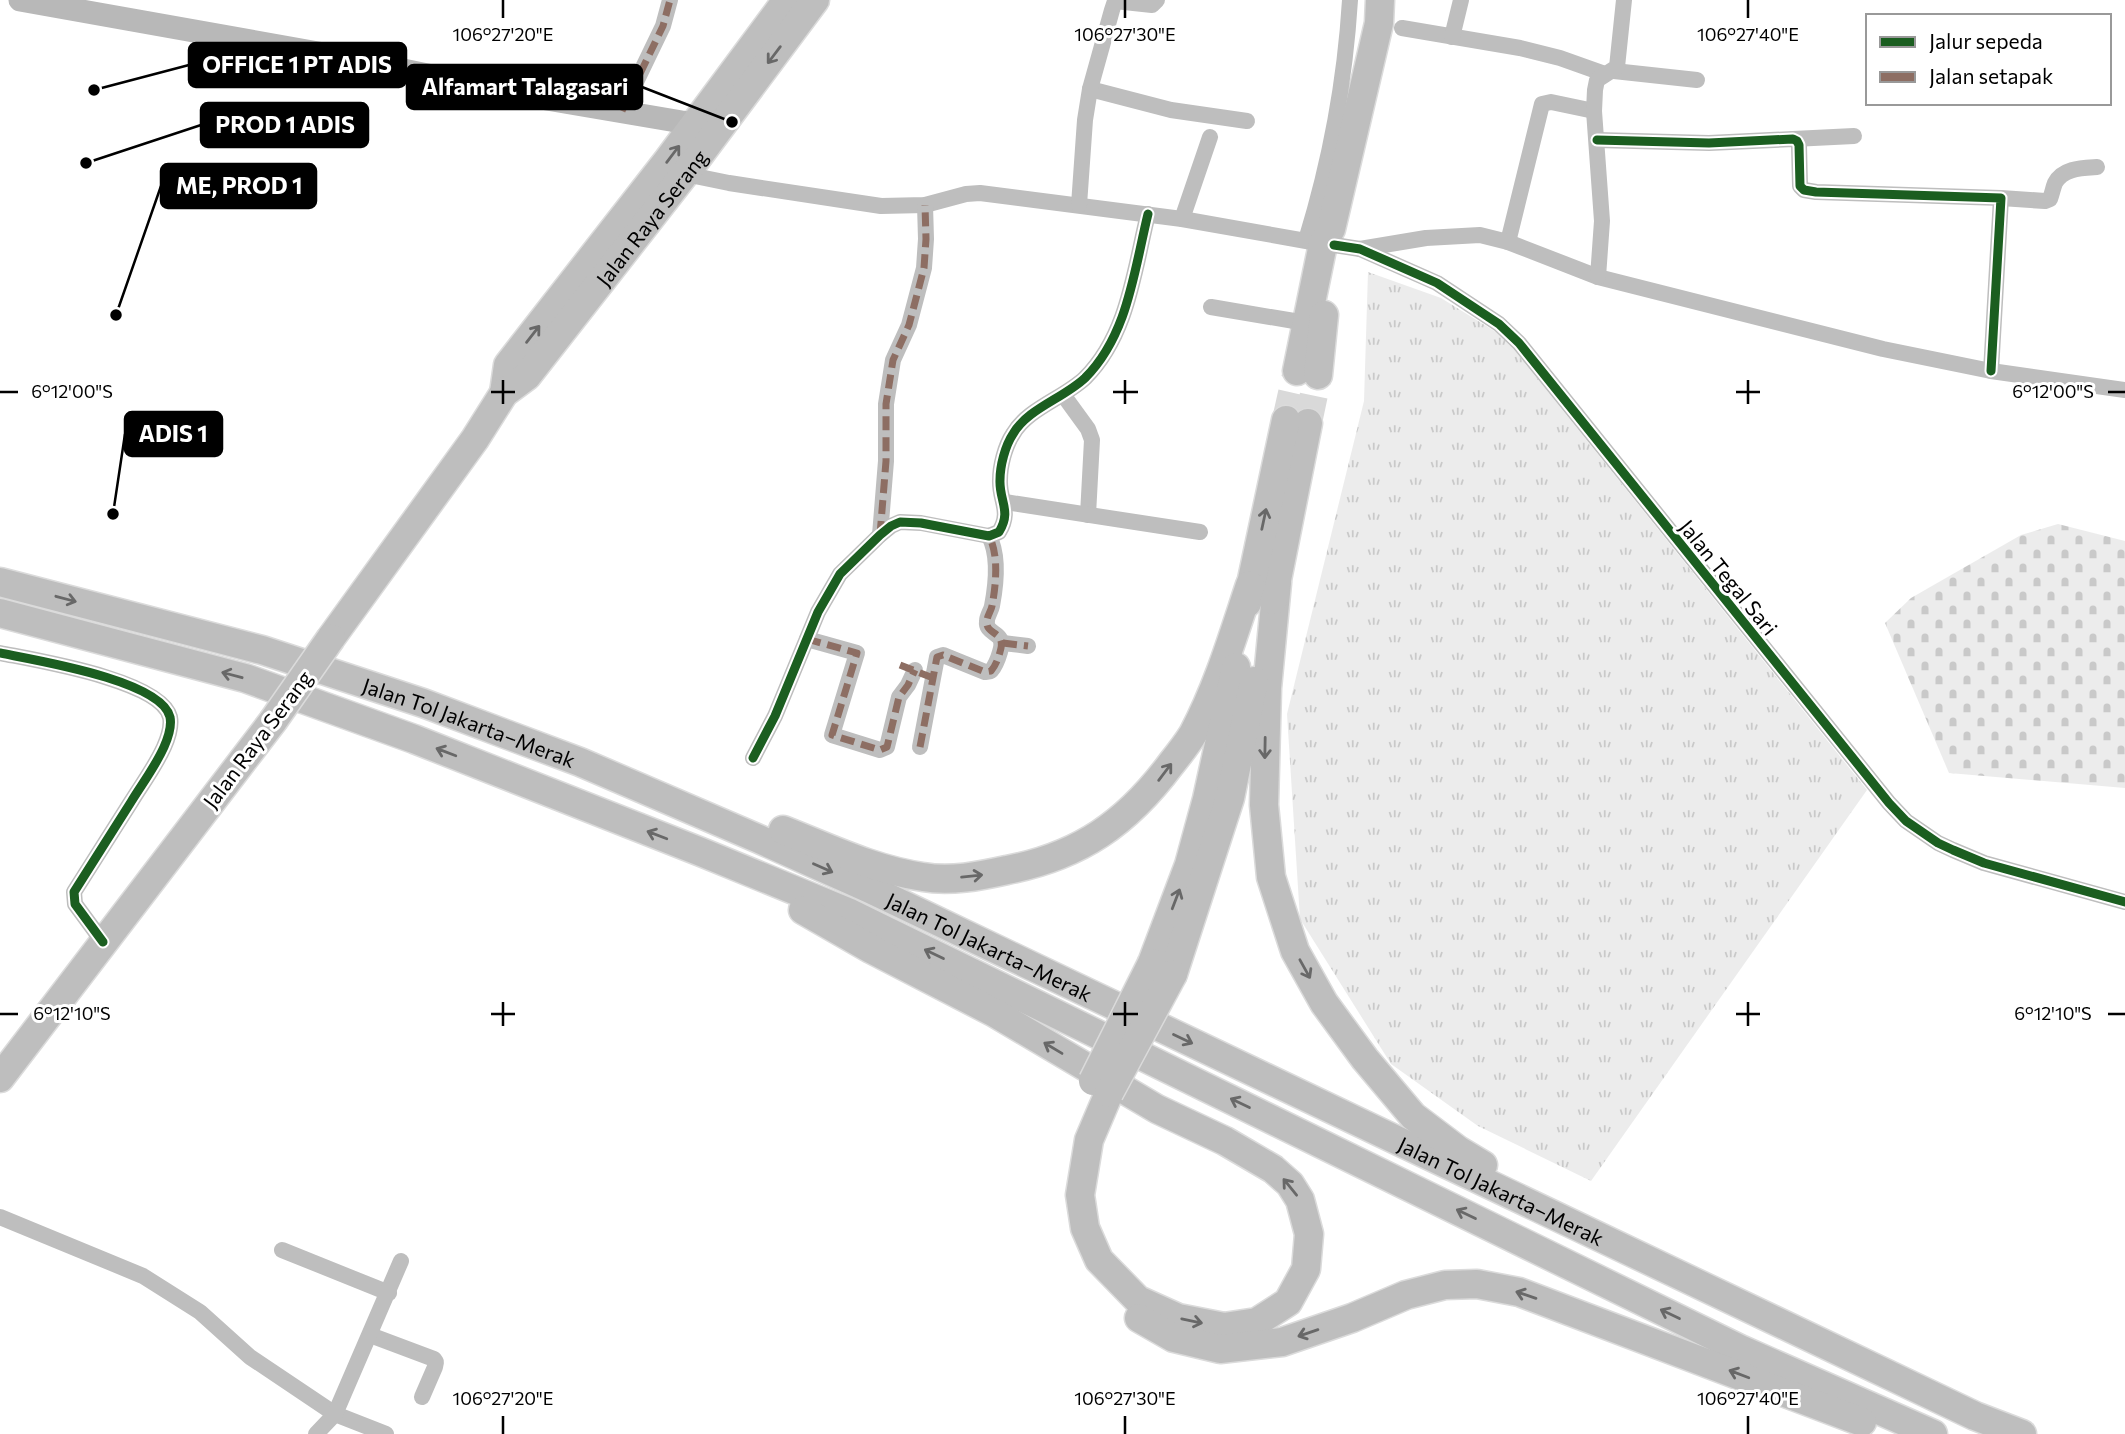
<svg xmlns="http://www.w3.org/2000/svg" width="2125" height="1434" viewBox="0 0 2125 1434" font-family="Commissioner,sans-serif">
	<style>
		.grass { fill: url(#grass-tufts) }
		.cemetery { fill: url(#cemetery-stones) }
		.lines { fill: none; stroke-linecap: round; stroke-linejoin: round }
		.highway-tunnel { stroke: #d9d9d9; stroke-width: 28; stroke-dasharray: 28 14; stroke-linecap: butt }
		.highway-casing { stroke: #dbdbdb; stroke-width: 31 }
		.street { stroke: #bebebe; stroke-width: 16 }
		.secondary { stroke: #b8b8b8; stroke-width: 23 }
		.highway { stroke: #bebebe; stroke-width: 28 }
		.highway-bridge-casing { stroke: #dbdbdb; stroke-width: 31; stroke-linecap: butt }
		.highway-bridge { stroke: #bebebe; stroke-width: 28 }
		.quiet { stroke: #8d6e63; stroke-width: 7; stroke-dasharray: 14 7; stroke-linecap: butt }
		.cycleway-casing { stroke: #fff; stroke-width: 13 }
		.cycleway { stroke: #1b5e20; stroke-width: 9 }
		.oneway { stroke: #686868 }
		.ticks { fill: none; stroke: #000; stroke-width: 2.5 }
		.labels { text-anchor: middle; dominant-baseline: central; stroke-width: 6; stroke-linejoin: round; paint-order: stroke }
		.street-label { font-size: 21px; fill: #000; stroke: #fff }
		.ticks-label { font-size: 18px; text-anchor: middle; fill: #000; stroke: #fff; stroke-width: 6; stroke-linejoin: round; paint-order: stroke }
		.leader { fill: none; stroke: #000; stroke-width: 2.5 }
		.callout-dot { fill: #000; stroke: #fff; stroke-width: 2.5 }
		.callout { fill: #000; stroke: #000; stroke-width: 2.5 }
		.callout-label { font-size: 23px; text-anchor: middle; font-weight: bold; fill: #fff }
	</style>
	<defs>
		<pattern id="grass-tufts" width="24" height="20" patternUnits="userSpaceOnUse" patternTransform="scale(1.75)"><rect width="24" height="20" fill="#ececec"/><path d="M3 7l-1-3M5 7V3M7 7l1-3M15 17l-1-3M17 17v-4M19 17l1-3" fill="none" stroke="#c9c9c9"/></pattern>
		<pattern id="cemetery-stones" width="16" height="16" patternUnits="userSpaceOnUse" patternTransform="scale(1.75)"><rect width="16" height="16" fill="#ececec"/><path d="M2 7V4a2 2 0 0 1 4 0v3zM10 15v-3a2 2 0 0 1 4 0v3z" fill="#c9c9c9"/></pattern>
	</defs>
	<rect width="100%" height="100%" fill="#fff"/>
	<polygon class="grass" points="1368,272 1441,298 1504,337 1867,790 1591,1181 1478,1126 1391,1064 1300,919 1287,714 1364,401"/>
	<polygon class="cemetery" points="2058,524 2125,541 2125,788 1949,773 1885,623 1911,598 2021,535"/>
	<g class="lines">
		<g class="highway-tunnel">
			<polyline points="1286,420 1297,371"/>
			<polyline points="1308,423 1318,375"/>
		</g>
		<defs>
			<g id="highway">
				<polyline points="1297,371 1323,244 1331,229 1379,23 1380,0"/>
				<polyline points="1318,375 1324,315"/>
				<polyline points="504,393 508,365 668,160 787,0"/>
				<path id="s1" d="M 0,582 L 262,650 L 423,703 L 580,762 L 759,839 L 870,889 L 1975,1416 L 2022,1434"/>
				<polyline points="1277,583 1267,688 1264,805 1271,877 1295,951 1324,1003 1365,1059 1413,1116 1458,1150 1483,1165"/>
				<polyline points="1273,600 1308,423"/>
				<polyline points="1247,603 1286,420"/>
				<polyline points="0,613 245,678 414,739 701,852 850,913 1740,1349 1933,1434"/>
				<path id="s2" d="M 331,638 L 475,439 L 504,393 L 527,376 L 698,157 L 815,0"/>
				<path d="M 783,830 C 829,848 874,870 923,877 C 950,882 980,876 1007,870 C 1080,856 1127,823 1171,764 C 1179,754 1187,744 1193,734 C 1218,687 1233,636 1250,585"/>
				<polyline points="803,910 871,949 993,1012 1157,1109 1225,1141 1273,1169 1290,1184 1300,1200 1309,1234 1306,1269 1288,1302 1257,1322 1224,1327 1178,1318 1138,1300 1099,1260 1085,1228 1080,1195 1089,1140 1109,1093"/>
				<polyline points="1152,963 1189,865 1207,799 1236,667"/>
				<polyline points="1173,974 1230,798 1254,681"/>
				<polyline points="0,1078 273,721"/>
				<polyline points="1139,1318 1174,1338 1220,1349 1282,1342 1352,1318 1406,1295 1445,1285 1477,1284 1519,1292 1862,1422"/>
			</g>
		</defs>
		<use href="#highway" class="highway-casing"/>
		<g class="street">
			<polyline points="1402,28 1520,48 1560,58 1605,74"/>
			<polyline points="1452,37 1461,0"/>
			<polyline points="1614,71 1697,80"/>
			<polyline points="1090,89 1171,110 1247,121"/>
			<polyline points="622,111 663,26 670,0"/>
			<polyline points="1793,139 1854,136"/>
			<polyline points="1597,140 1709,143 1793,139 1797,141 1799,145 1800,186 1804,190 1816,192 2001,198 1991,371"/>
			<polyline points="685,174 729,183 881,206 925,205 966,194 980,193 1182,219 1323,244"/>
			<path d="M 2001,198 L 2045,201 L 2050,199 C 2052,194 2053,188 2055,183 C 2063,168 2082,168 2097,167"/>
			<polyline points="1079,205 1085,120 1090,89 1112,10 1115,1 1152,5 1157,0"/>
			<polyline points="1182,219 1210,137"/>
			<path d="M 1306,240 C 1330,162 1345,82 1350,0"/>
			<polyline points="1508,242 1542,104 1551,102 1594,111"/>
			<polyline points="1334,245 1360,249 1437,283 1499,324 1519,343 1889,803 1906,821 1938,843 1953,850 1984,863 2125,902"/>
			<polyline points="1360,249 1426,238 1480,235 1508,242 1598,277 1883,349 1991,371 2125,390"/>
			<polyline points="1598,277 1602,221 1594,111 1595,90 1597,80 1617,67 1624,0"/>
			<polyline points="1211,307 1306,323"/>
			<polyline points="1064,396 1088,429 1092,440 1088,515"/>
			<polyline points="1005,502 1200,532"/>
			<polyline points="880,535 886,461 886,404 893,360 909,325 924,268 926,239 925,205"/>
			<polyline points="807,639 857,653 832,735 880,750 887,747 899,697 908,685 915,670"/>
			<polyline points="1003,643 1028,646"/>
			<path d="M 0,653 C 34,660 161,680 170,717 C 172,727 168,738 164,747 C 155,767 142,784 131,802 C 112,832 93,862 74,892 L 75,904 L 103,942"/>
			<path d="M 920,747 L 937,657 L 943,655 L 985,672 L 991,671 C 996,665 998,659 1000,652 C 1007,630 985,636 987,621 C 987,616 991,611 992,606 C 996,585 999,555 989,536"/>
			<path d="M 753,758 L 775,716 L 818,612 L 840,574 L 880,535 L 891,526 L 900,522 L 921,523 L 989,536 L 999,532 C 1012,511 999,501 1000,480 C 1000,466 1005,446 1013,434 C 1027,409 1064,398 1085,378 C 1128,335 1134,271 1148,214"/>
			<polyline points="0,1217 143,1276 200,1312 250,1357 335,1414 386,1434"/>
			<polyline points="282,1250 389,1293"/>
			<polyline points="370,1335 434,1359 436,1362 435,1367 422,1397"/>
			<polyline points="316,1434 335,1414 401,1261"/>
		</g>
		<polyline class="secondary" points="20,0 335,56 535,97 682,122 694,125 707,132"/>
		<use href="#highway" class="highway"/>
		<defs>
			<g id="highway-bridge">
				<polyline points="273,721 331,638"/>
				<polyline points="1093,1081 1152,963"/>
				<polyline points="1109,1093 1173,974"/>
			</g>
		</defs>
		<use href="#highway-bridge" class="highway-bridge-casing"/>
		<use href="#highway-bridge" class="highway-bridge"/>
		<g class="quiet">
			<polyline points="622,111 663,26 670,0"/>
			<polyline points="880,535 886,461 886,404 893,360 909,325 924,268 926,239 925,205"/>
			<polyline points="807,639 857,653 832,735 880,750 887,747 899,697 908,685 915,670"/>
			<polyline points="1003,643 1028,646"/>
			<polyline points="900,665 933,678"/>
			<path d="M 920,747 L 937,657 L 943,655 L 985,672 L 991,671 C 996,665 998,659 1000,652 C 1007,630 985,636 987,621 C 987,616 991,611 992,606 C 996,585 999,555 989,536"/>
		</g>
		<defs>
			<g id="cycleway">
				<polyline points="1597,140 1709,143 1793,139 1797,141 1799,145 1800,186 1804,190 1816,192 2001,198 1991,371"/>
				<polyline points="1334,245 1360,249 1437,283 1499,324 1519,343 1889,803 1906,821 1938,843 1953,850 1984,863 2125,902"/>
				<path d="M 0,653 C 34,660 161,680 170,717 C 172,727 168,738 164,747 C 155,767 142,784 131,802 C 112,832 93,862 74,892 L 75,904 L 103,942"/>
				<path d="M 753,758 L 775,716 L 818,612 L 840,574 L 880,535 L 891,526 L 900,522 L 921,523 L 989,536 L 999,532 C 1012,511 999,501 1000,480 C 1000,466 1005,446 1013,434 C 1027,409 1064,398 1085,378 C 1128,335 1134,271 1148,214"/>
			</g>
		</defs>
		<use href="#cycleway" class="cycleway-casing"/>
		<use href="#cycleway" class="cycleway"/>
	</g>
	<defs><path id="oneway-shaft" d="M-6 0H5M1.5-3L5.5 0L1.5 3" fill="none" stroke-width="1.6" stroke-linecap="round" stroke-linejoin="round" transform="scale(1.75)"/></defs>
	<g class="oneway">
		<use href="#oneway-shaft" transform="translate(774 55) rotate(127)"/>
		<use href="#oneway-shaft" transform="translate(673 154) rotate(-53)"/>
		<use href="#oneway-shaft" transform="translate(533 334) rotate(-52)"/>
		<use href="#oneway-shaft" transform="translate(1264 519) rotate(-78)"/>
		<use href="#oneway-shaft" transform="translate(66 599) rotate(15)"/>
		<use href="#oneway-shaft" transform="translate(232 675) rotate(-165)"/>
		<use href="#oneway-shaft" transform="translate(1265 748) rotate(91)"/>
		<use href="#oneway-shaft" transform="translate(446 752) rotate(-159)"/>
		<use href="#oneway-shaft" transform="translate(1165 772) rotate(-53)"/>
		<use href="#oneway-shaft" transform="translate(657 835) rotate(-159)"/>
		<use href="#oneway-shaft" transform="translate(823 868) rotate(24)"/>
		<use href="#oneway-shaft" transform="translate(972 876) rotate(-6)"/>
		<use href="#oneway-shaft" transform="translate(1176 899) rotate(-69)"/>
		<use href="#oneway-shaft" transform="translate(934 954) rotate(-154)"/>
		<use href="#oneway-shaft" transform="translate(1305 969) rotate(61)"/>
		<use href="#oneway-shaft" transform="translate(1183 1039) rotate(25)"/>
		<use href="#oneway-shaft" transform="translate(1053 1048) rotate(-149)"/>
		<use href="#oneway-shaft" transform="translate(1240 1103) rotate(-154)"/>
		<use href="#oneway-shaft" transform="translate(1290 1187) rotate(-129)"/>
		<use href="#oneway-shaft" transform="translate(1466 1214) rotate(-154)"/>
		<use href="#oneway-shaft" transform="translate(1526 1295) rotate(-161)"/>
		<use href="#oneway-shaft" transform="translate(1670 1314) rotate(-154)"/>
		<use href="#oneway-shaft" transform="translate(1192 1321) rotate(12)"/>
		<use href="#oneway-shaft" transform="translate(1308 1333) rotate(161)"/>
		<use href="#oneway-shaft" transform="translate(1739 1374) rotate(-159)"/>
	</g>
	<path class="ticks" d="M 503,0 L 503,18M 1125,0 L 1125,18M 1748,0 L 1748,18M 503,380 L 503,404M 1125,380 L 1125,404M 1748,380 L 1748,404M 0,392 L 18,392M 491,392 L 515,392M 1113,392 L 1138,392M 1736,392 L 1760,392M 2108,392 L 2125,392M 503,1002 L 503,1026M 1125,1002 L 1125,1026M 1748,1002 L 1748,1026M 0,1014 L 18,1014M 491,1014 L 515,1014M 1113,1014 L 1138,1014M 1736,1014 L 1760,1014M 2108,1014 L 2125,1014M 503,1416 L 503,1434M 1125,1416 L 1125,1434M 1748,1416 L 1748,1434"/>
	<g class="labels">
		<g class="street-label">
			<text stroke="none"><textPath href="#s2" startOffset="530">Jalan Raya Serang</textPath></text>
			<text transform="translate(1729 577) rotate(51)">Jalan Tegal Sari</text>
			<text stroke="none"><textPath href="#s1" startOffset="490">Jalan Tol Jakarta–Merak</textPath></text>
			<text transform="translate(257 739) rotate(-53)">Jalan Raya Serang</text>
			<text stroke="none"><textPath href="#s1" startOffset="1057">Jalan Tol Jakarta–Merak</textPath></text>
			<text stroke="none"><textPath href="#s1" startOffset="1624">Jalan Tol Jakarta–Merak</textPath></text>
		</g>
	</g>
	<g class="ticks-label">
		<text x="503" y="41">106°27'20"E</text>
		<text x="1125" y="41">106°27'30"E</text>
		<text x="1748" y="41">106°27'40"E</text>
		<text x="72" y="398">6°12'00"S</text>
		<text x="2053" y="398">6°12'00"S</text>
		<text x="72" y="1020">6°12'10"S</text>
		<text x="2053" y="1020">6°12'10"S</text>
		<text x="503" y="1405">106°27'20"E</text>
		<text x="1125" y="1405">106°27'30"E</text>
		<text x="1748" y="1405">106°27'40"E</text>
	</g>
	<path class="leader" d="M94 90L189 65M732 122L642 87M86 163L201 125M116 315L161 186M113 514L125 434"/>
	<g class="callout-dot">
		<circle cx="94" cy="90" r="7"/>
		<circle cx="732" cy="122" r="7"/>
		<circle cx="86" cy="163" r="7"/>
		<circle cx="116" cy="315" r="7"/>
		<circle cx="113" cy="514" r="7"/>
	</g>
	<g class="callout">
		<rect x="189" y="43" width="217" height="44" rx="7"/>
		<rect x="407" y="65" width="235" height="44" rx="7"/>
		<rect x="201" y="103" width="167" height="44" rx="7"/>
		<rect x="161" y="164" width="155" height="44" rx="7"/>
		<rect x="125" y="412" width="97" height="44" rx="7"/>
	</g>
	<g class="callout-label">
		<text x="297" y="73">OFFICE 1 PT ADIS</text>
		<text x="525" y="95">Alfamart Talagasari</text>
		<text x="285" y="133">PROD 1 ADIS</text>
		<text x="239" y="194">ME, PROD 1</text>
		<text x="173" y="442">ADIS 1</text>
	</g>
	<rect x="1866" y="14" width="245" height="91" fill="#ffffff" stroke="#999999" stroke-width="2"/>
	<rect x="1880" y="37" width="35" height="10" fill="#1b5e20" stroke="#999999" stroke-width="2"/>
	<text x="1929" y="49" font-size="21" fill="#000000">Jalur sepeda</text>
	<rect x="1880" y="72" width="35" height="10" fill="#8d6e63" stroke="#999999" stroke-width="2"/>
	<text x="1929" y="84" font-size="21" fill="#000000">Jalan setapak</text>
</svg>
